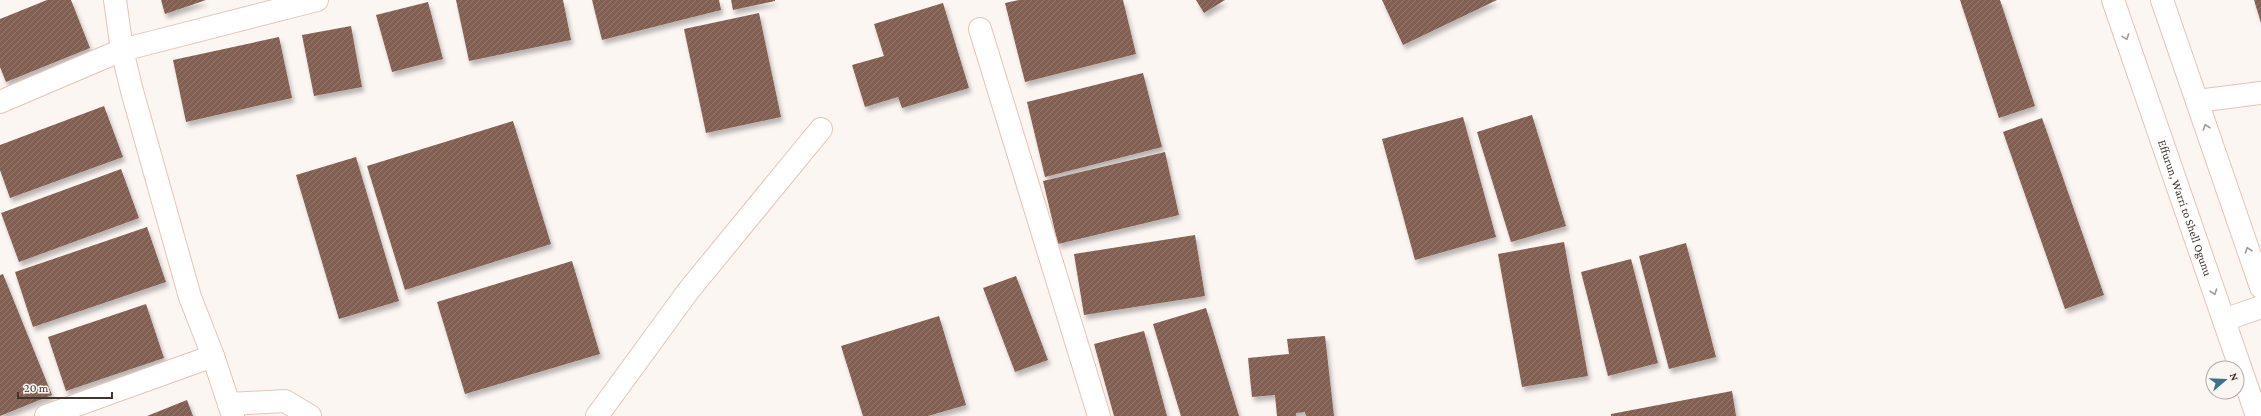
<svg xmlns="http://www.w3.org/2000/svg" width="2261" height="416" viewBox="0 0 2261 416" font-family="'Crimson Pro',serif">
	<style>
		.building { fill: url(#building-hatch); filter: url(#shadow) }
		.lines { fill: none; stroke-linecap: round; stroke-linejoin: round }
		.minor-casing { stroke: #e4c4b6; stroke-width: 24 }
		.tertiary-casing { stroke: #e4c4b6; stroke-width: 24 }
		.minor { stroke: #fff; stroke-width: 22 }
		.tertiary { stroke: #fff; stroke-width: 22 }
		.oneway { stroke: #a09a96 }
		.labels { text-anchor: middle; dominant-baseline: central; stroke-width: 4; stroke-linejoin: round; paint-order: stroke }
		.street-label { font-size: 12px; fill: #40342e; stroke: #fcf6f3 }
	</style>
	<defs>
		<pattern id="building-hatch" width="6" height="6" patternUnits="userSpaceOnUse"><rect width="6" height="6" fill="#816052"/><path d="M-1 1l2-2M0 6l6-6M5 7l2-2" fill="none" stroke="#92786e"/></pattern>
		<filter id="shadow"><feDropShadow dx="2.5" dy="4.5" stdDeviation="2" flood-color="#0004"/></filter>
	</defs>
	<rect width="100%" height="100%" fill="#fcf6f3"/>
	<g class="building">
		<polygon points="47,0 71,0 90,48 6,82 0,67 0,19"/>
		<polygon points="161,0 206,0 165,14"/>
		<polygon points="456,0 563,0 571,40 469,61"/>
		<polygon points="592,0 719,0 721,10 602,40"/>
		<polygon points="731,0 775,0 775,1 733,10"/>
		<polygon points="1019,0 1123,0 1136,54 1025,82 1005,3"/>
		<polygon points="1196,0 1225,0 1204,13"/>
		<polygon points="1382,0 1497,0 1403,45"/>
		<polygon points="1960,0 2000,0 2035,106 1999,118"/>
		<polygon points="2254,0 2261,0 2261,23"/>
		<polygon points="428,2 443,59 392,72 376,15"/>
		<polygon points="943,3 969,88 902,108 898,97 865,107 852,65 884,56 874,24"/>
		<polygon points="759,13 781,117 706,133 684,29"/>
		<polygon points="351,26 362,87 314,96 302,35"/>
		<polygon points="279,37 292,98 186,122 173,60"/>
		<polygon points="1143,73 1162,147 1045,177 1027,102"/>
		<polygon points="104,106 123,157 10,198 0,170 0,145"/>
		<polygon points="1532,115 1566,226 1511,242 1477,132"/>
		<polygon points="1463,117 1496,237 1415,260 1382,139"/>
		<polygon points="2042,118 2104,295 2065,309 2003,132"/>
		<polygon points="513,121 551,244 405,290 367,166"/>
		<polygon points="1165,152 1179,215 1058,244 1043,181"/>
		<polygon points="356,157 399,301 339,319 296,175"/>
		<polygon points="121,169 139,218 19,262 1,213"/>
		<polygon points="147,227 166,282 33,327 15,272"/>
		<polygon points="1195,235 1205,296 1084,315 1074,254"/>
		<polygon points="1564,242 1588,376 1522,387 1498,254"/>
		<polygon points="1686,243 1716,357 1669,369 1639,256"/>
		<polygon points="1631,259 1658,363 1608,376 1581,272"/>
		<polygon points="572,261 600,354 465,394 437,302"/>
		<polygon points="3,274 52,395 0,416 0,275"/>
		<polygon points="1016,276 1048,360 1015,372 983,288"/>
		<polygon points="146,304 164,358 66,391 48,337"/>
		<polygon points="1206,308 1239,416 1181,416 1153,324"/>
		<polygon points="939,316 966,405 928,416 863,416 841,346"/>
		<polygon points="1144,331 1167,416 1114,416 1094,344"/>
		<polygon points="1325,336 1334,416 1306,416 1305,412 1296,413 1296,416 1277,416 1275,395 1252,397 1248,358 1289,354 1287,339"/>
		<polygon points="1732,391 1736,416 1611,416 1611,414"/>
		<polygon points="187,400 193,416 147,416"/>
	</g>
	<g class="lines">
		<defs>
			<g id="minor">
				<polyline points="115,0 122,50 132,91 190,297 213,356 233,416"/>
				<polyline points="980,29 1099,416"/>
				<polyline points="2197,101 2261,93"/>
				<polyline points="0,102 122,50 317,0"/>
				<polyline points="229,404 285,401 310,416"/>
				<polyline points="46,416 213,356"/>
				<polyline points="597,416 689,290 821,129"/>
			</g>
			<g id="tertiary">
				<path id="s1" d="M 2113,0 L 2257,416"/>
				<polyline points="2162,0 2261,287"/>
				<polyline points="2224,320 2261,307"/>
			</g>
		</defs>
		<use href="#minor" class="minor-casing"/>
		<use href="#tertiary" class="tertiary-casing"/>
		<use href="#minor" class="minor"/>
		<use href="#tertiary" class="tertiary"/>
	</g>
	<defs><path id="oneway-chevron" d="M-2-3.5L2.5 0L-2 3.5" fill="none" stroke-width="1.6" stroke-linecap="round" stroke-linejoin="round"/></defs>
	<g class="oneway">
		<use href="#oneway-chevron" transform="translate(2126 37) rotate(70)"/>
		<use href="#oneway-chevron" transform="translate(2206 127) rotate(-109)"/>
		<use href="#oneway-chevron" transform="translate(2248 250) rotate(-109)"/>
		<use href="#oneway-chevron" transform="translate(2214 292) rotate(71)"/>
	</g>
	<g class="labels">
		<g class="street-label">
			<text stroke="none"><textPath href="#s1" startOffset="220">Effurun, Warri to Shell Ogunu</textPath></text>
		</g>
	</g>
	<g transform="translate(2225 380) rotate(71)"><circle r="19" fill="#fcf6f3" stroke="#b1a8a4"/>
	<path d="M0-3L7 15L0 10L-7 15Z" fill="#3a738c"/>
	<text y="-6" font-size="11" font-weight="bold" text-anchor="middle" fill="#40342e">N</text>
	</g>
	<path d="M18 392v6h94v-6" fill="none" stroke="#40342e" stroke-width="2"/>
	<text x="24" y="392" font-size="12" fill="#40342e" stroke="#fcf6f3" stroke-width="3" paint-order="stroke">20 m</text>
</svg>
